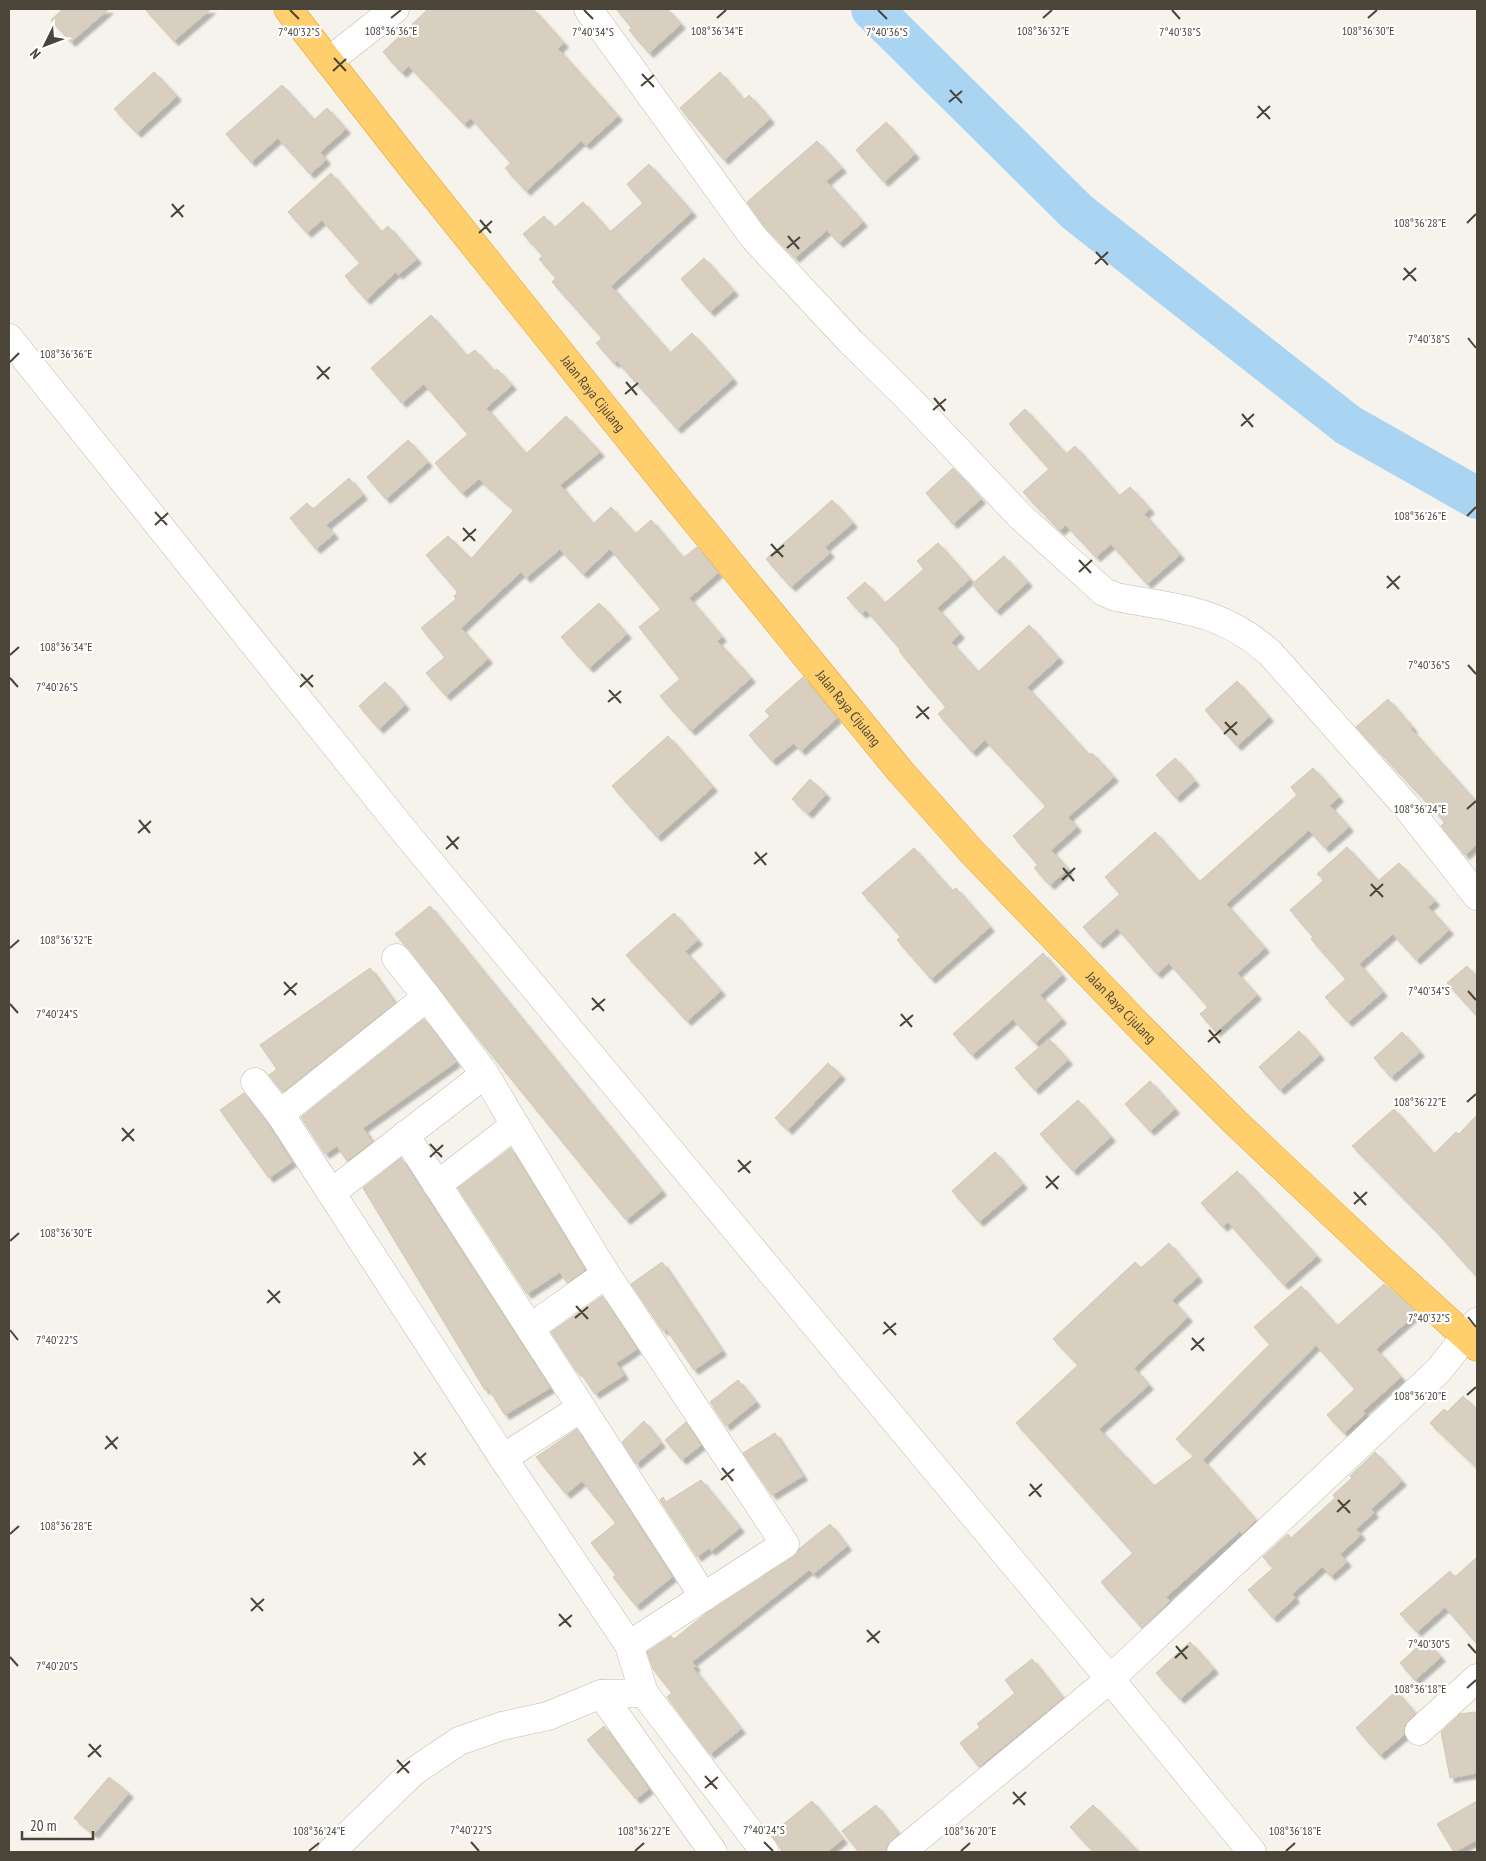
<svg xmlns="http://www.w3.org/2000/svg" width="1486" height="1861" viewBox="0 0 1486 1861" font-family="'PT Sans Narrow',sans-serif">
	<style>
		.lines { fill: none; stroke-linecap: round; stroke-linejoin: round }
		.river { stroke: #a9d4f2; stroke-width: 42 }
		.building { fill: #d8cfc1; stroke: #d3c7b4; filter: url(#shadow) }
		.minor-casing { stroke: #c2bbae; stroke-width: 29 }
		.highway-casing { stroke: #e0a43c; stroke-width: 29 }
		.minor { stroke: #fff; stroke-width: 28 }
		.highway { stroke: #ffcf6e; stroke-width: 28 }
		.ticks { fill: none; stroke: #4b4439; stroke-width: 2 }
		.labels { text-anchor: middle; dominant-baseline: central; stroke-width: 4.5; stroke-linejoin: round; paint-order: stroke }
		.street-label { font-size: 14px; fill: #4b4439; stroke: #fff }
		.ticks-label { font-size: 12px; text-anchor: middle; fill: #4b4439; stroke: #fff; stroke-width: 4.5; stroke-linejoin: round; paint-order: stroke }
	</style>
	<defs>
		<filter id="shadow"><feDropShadow dx="4.5" dy="4.5" stdDeviation="1" flood-color="#0004"/></filter>
	</defs>
	<rect width="100%" height="100%" fill="#f6f3ec"/>
	<g class="lines">
		<polyline class="river" points="872,9 1077,212 1348,425 1477,498"/>
	</g>
	<g class="building">
		<polygon points="63,9 109,9 71,42 51,20"/>
		<polygon points="145,9 211,9 174,41"/>
		<polygon points="428,9 533,9 564,43 558,49 618,116 586,145 581,141 526,191 505,168 511,163 471,118 464,124 409,66 402,73 383,52"/>
		<polygon points="616,9 667,9 681,24 649,53 629,30 632,28"/>
		<polygon points="154,72 177,96 137,133 114,109"/>
		<polygon points="720,72 744,100 749,95 770,119 724,160 680,108"/>
		<polygon points="282,85 314,120 327,108 346,129 320,152 326,160 310,174 278,138 251,162 226,134"/>
		<polygon points="886,122 915,154 884,182 856,150"/>
		<polygon points="817,141 842,168 826,181 863,222 839,243 827,230 795,258 765,227 747,202"/>
		<polygon points="649,164 692,212 611,286 670,353 692,333 733,379 677,429 617,361 614,363 596,343 602,338 552,282 556,278 539,259 543,256 523,234 544,216 554,228 583,202 610,232 643,203 627,184"/>
		<polygon points="331,173 381,232 388,226 417,259 398,275 396,272 366,300 345,276 360,263 322,220 307,233 288,212"/>
		<polygon points="704,258 734,291 710,312 681,279"/>
		<polygon points="431,315 467,356 475,350 494,371 497,369 512,385 486,408 526,454 566,416 600,452 560,485 593,524 611,507 635,534 651,520 683,558 697,547 718,573 689,598 722,637 717,641 751,678 691,731 660,696 680,679 639,627 661,609 610,549 583,574 560,549 526,578 521,572 461,628 488,659 446,696 426,673 445,657 421,628 456,599 454,596 458,592 426,555 448,536 471,559 514,510 479,479 462,493 435,463 468,434 424,384 402,403 371,368"/>
		<polygon points="1025,409 1066,454 1075,446 1119,496 1130,487 1150,509 1144,514 1180,555 1147,584 1111,544 1096,557 1066,525 1060,531 1023,492 1049,469 1009,424"/>
		<polygon points="408,440 428,462 386,499 367,477"/>
		<polygon points="953,468 981,499 953,524 926,493"/>
		<polygon points="349,478 363,495 326,525 334,534 316,549 290,518 307,503 313,509"/>
		<polygon points="832,500 853,523 825,547 830,553 791,587 766,559"/>
		<polygon points="938,543 970,579 937,608 960,634 951,642 978,672 1029,625 1059,658 1027,687 1089,755 1092,753 1114,777 1068,817 1077,827 1051,850 1068,869 1050,885 1034,868 1038,865 1013,836 1046,806 985,740 972,752 938,714 946,707 899,651 901,650 866,610 862,614 847,598 865,582 885,603 924,569 917,561"/>
		<polygon points="1004,556 1028,582 996,611 972,584"/>
		<polygon points="599,603 627,634 589,668 561,637"/>
		<polygon points="803,677 837,718 801,751 794,743 772,761 749,735 770,716 765,711"/>
		<polygon points="1237,681 1269,717 1237,746 1205,710"/>
		<polygon points="385,682 405,705 379,729 359,706"/>
		<polygon points="1388,699 1413,728 1411,729 1477,803 1477,844 1465,855 1441,826 1445,822 1356,727"/>
		<polygon points="668,736 713,787 657,837 612,786"/>
		<polygon points="1175,758 1195,781 1176,798 1156,775"/>
		<polygon points="1313,768 1339,797 1330,806 1349,827 1325,848 1309,830 1226,904 1265,948 1237,973 1257,995 1216,1032 1200,1014 1208,1007 1169,963 1157,974 1117,928 1099,944 1083,927 1120,894 1105,877 1155,832 1199,882 1297,795 1291,787"/>
		<polygon points="810,779 826,794 808,814 792,799"/>
		<polygon points="1347,847 1378,881 1399,863 1435,901 1428,907 1449,930 1416,960 1393,934 1359,964 1383,992 1348,1022 1325,997 1346,979 1311,939 1313,937 1290,910 1324,880 1317,874"/>
		<polygon points="914,848 952,891 956,888 990,927 931,979 897,940 901,937 862,893"/>
		<polygon points="430,906 662,1191 626,1220 473,1032 408,948 395,934"/>
		<polygon points="674,913 698,940 685,951 721,991 687,1021 626,955"/>
		<polygon points="1043,953 1062,975 1040,995 1062,1019 1035,1043 1013,1019 972,1055 953,1034"/>
		<polygon points="1467,966 1477,977 1477,1016 1447,983"/>
		<polygon points="370,968 395,1003 283,1092 269,1075 277,1069 260,1045"/>
		<polygon points="424,1019 456,1062 363,1128 372,1142 347,1161 337,1146 325,1154 301,1117"/>
		<polygon points="1299,1031 1320,1055 1280,1090 1259,1067"/>
		<polygon points="1402,1032 1420,1052 1391,1077 1374,1058"/>
		<polygon points="1049,1039 1068,1060 1035,1090 1015,1068"/>
		<polygon points="828,1063 841,1075 788,1130 775,1118"/>
		<polygon points="1150,1081 1175,1109 1150,1131 1125,1104"/>
		<polygon points="244,1093 267,1123 292,1162 269,1178 220,1110"/>
		<polygon points="1078,1100 1111,1137 1073,1171 1040,1134"/>
		<polygon points="1394,1109 1434,1154 1456,1132 1459,1134 1477,1115 1477,1277 1435,1230 1352,1146"/>
		<polygon points="511,1148 585,1270 567,1283 560,1272 527,1294 458,1188"/>
		<polygon points="995,1152 1023,1184 979,1222 952,1191"/>
		<polygon points="401,1158 550,1388 505,1415 488,1388 485,1390 363,1188"/>
		<polygon points="1237,1171 1317,1256 1284,1285 1228,1222 1223,1227 1201,1203"/>
		<polygon points="1169,1243 1198,1277 1172,1300 1188,1317 1134,1368 1149,1385 1099,1429 1154,1486 1194,1456 1176,1439 1270,1344 1254,1327 1301,1286 1337,1326 1384,1284 1417,1313 1376,1349 1401,1377 1363,1411 1365,1414 1344,1433 1327,1415 1355,1389 1316,1345 1203,1460 1256,1520 1242,1534 1240,1531 1166,1597 1170,1601 1142,1628 1101,1582 1133,1553 1016,1423 1078,1365 1053,1339 1135,1262 1141,1268"/>
		<polygon points="662,1262 722,1351 694,1370 666,1329 663,1331 631,1284"/>
		<polygon points="602,1296 637,1349 616,1363 624,1375 595,1394 579,1371 577,1372 551,1332"/>
		<polygon points="738,1380 756,1402 726,1426 710,1402"/>
		<polygon points="1463,1396 1477,1410 1477,1468 1430,1423 1444,1409 1447,1412"/>
		<polygon points="644,1421 661,1443 636,1464 622,1442"/>
		<polygon points="686,1422 701,1445 682,1460 665,1440"/>
		<polygon points="577,1429 672,1577 636,1606 613,1577 616,1575 591,1543 616,1523 582,1481 566,1494 536,1457"/>
		<polygon points="775,1433 803,1476 772,1495 743,1453"/>
		<polygon points="1375,1452 1402,1481 1371,1509 1374,1513 1356,1529 1361,1535 1340,1554 1347,1562 1331,1576 1322,1567 1292,1594 1295,1598 1273,1618 1248,1590 1273,1568 1263,1557 1288,1534 1291,1538 1335,1498 1333,1495 1352,1478 1350,1476"/>
		<polygon points="701,1480 740,1528 711,1551 709,1548 697,1557 660,1500 663,1497 666,1502"/>
		<polygon points="830,1524 847,1546 813,1574 809,1570 692,1662 696,1666 693,1668 741,1729 710,1754 667,1697 672,1693 653,1669 647,1652 671,1636 674,1639 705,1614 793,1557 799,1549"/>
		<polygon points="1477,1557 1477,1644 1445,1607 1417,1632 1400,1614 1450,1571 1455,1577"/>
		<polygon points="1425,1640 1441,1657 1415,1680 1400,1663"/>
		<polygon points="1190,1642 1214,1669 1180,1699 1156,1673"/>
		<polygon points="1032,1659 1063,1698 979,1767 960,1743 980,1727 977,1724 1015,1693 1005,1680"/>
		<polygon points="1396,1691 1415,1713 1404,1726 1404,1735 1380,1755 1356,1728"/>
		<polygon points="1475,1712 1477,1724 1477,1773 1450,1778 1441,1732 1460,1714"/>
		<polygon points="604,1726 649,1789 636,1799 587,1740"/>
		<polygon points="109,1777 129,1793 94,1834 74,1818"/>
		<polygon points="812,1801 843,1839 827,1852 783,1852 771,1834"/>
		<polygon points="1477,1801 1477,1840 1454,1852 1437,1824"/>
		<polygon points="876,1805 899,1834 887,1846 886,1852 859,1852 842,1831"/>
		<polygon points="1093,1805 1139,1852 1094,1852 1070,1827"/>
	</g>
	<g class="lines">
		<defs>
			<g id="minor">
				<path d="M 588,9 L 754,238 L 851,342 L 908,398 L 1020,516 L 1104,592 L 1116,597 C 1178,609 1221,609 1270,653 L 1406,806 L 1477,896"/>
				<polyline points="330,60 395,9"/>
				<polyline points="9,338 404,831 1110,1679 1438,1371 1477,1322"/>
				<polyline points="396,958 427,997"/>
				<polyline points="485,1074 515,1125"/>
				<polyline points="255,1082 280,1114 503,1458 629,1645 644,1693"/>
				<polyline points="280,1114 427,997 485,1074 331,1193"/>
				<polyline points="405,1135 704,1597"/>
				<polyline points="437,1185 515,1125 606,1274 785,1544 629,1645"/>
				<polyline points="530,1328 606,1274"/>
				<polyline points="503,1458 581,1408"/>
				<polyline points="601,1694 713,1852"/>
				<polyline points="1419,1731 1477,1678"/>
				<polyline points="331,1852 413,1772 459,1741 502,1726 548,1716 601,1694 644,1693 765,1852"/>
				<polyline points="901,1852 1110,1679 1252,1852"/>
			</g>
			<g id="highway">
				<path id="s1" d="M 288,9 L 410,165 L 680,502 L 900,771 L 971,851 L 1137,1024 L 1236,1123 L 1378,1257 L 1477,1347"/>
			</g>
		</defs>
		<use href="#minor" class="minor-casing"/>
		<use href="#highway" class="highway-casing"/>
		<use href="#minor" class="minor"/>
		<use href="#highway" class="highway"/>
	</g>
	<path class="ticks" d="M 290,10 L 299,19M 584,10 L 593,19M 878,10 L 887,19M 1172,10 L 1180,19M 391,18 L 401,10M 717,18 L 726,10M 1043,18 L 1052,10M 1368,18 L 1377,10M 334,58 L 346,71M 333,71 L 346,59M 642,74 L 654,87M 641,86 L 654,75M 950,90 L 962,103M 949,102 L 962,91M 1258,106 L 1270,119M 1257,118 L 1270,106M 172,204 L 183,217M 171,217 L 184,205M 480,220 L 491,233M 1467,223 L 1476,214M 479,233 L 492,221M 788,236 L 799,249M 787,248 L 800,237M 1096,252 L 1108,265M 1095,264 L 1108,252M 1404,268 L 1416,281M 1403,280 L 1416,268M 1468,338 L 1476,348M 10,362 L 19,353M 317,366 L 329,379M 317,379 L 330,367M 626,382 L 637,395M 625,394 L 638,383M 934,398 L 945,411M 933,410 L 946,399M 1242,414 L 1253,427M 1241,426 L 1254,414M 155,512 L 167,525M 1467,516 L 1476,507M 155,525 L 168,513M 463,528 L 475,541M 463,541 L 476,529M 771,544 L 783,557M 771,556 L 784,545M 1079,560 L 1091,573M 1079,572 L 1092,560M 1387,576 L 1399,589M 1387,588 L 1400,576M 10,655 L 19,647M 1468,665 L 1476,674M 301,674 L 313,687M 10,678 L 18,687M 300,687 L 313,675M 609,690 L 621,703M 608,702 L 621,691M 917,706 L 929,719M 916,718 L 929,707M 1225,722 L 1237,735M 1224,734 L 1237,722M 1467,809 L 1476,801M 139,820 L 150,833M 138,833 L 151,821M 447,836 L 458,849M 446,849 L 459,837M 755,852 L 766,865M 754,864 L 767,853M 1063,868 L 1074,881M 1062,880 L 1075,868M 1371,884 L 1383,897M 1370,896 L 1383,884M 10,948 L 19,940M 284,982 L 296,995M 1468,991 L 1476,1000M 284,995 L 297,983M 592,998 L 604,1011M 10,1004 L 18,1013M 592,1010 L 605,999M 901,1014 L 912,1027M 900,1026 L 913,1015M 1209,1030 L 1220,1043M 1208,1042 L 1221,1030M 1467,1102 L 1476,1094M 122,1128 L 134,1141M 122,1141 L 134,1129M 430,1144 L 442,1157M 430,1157 L 443,1145M 738,1160 L 750,1173M 738,1172 L 751,1161M 1046,1176 L 1058,1189M 1046,1188 L 1059,1176M 1354,1192 L 1366,1205M 1354,1204 L 1367,1192M 10,1241 L 19,1233M 268,1290 L 280,1303M 267,1303 L 280,1291M 576,1306 L 588,1319M 1468,1317 L 1476,1327M 575,1318 L 588,1307M 884,1322 L 896,1335M 10,1330 L 18,1340M 883,1334 L 896,1323M 1192,1338 L 1204,1351M 1191,1350 L 1204,1338M 1467,1395 L 1476,1387M 106,1436 L 117,1449M 105,1449 L 118,1437M 414,1452 L 425,1465M 413,1465 L 426,1453M 722,1468 L 733,1481M 721,1480 L 734,1469M 1030,1484 L 1041,1497M 1029,1496 L 1042,1484M 1338,1500 L 1350,1513M 1337,1512 L 1350,1500M 10,1534 L 19,1526M 251,1598 L 263,1611M 251,1611 L 264,1599M 559,1614 L 571,1627M 559,1626 L 572,1615M 867,1630 L 879,1643M 867,1642 L 880,1631M 1468,1644 L 1476,1653M 1176,1646 L 1187,1659M 10,1657 L 18,1666M 1175,1658 L 1188,1646M 1467,1688 L 1476,1680M 89,1744 L 101,1757M 88,1757 L 101,1745M 397,1760 L 409,1773M 397,1773 L 410,1761M 705,1776 L 717,1789M 705,1788 L 718,1777M 1013,1792 L 1025,1805M 1013,1804 L 1026,1792M 471,1842 L 479,1851M 764,1842 L 773,1851M 309,1851 L 319,1843M 635,1851 L 644,1843M 961,1851 L 970,1843M 1286,1851 L 1295,1843"/>
	<g class="labels">
		<g class="street-label">
			<text stroke="none"><textPath href="#s1" startOffset="491">Jalan Raya Cijulang</textPath></text>
			<text stroke="none"><textPath href="#s1" startOffset="896">Jalan Raya Cijulang</textPath></text>
			<text stroke="none"><textPath href="#s1" startOffset="1301">Jalan Raya Cijulang</textPath></text>
		</g>
	</g>
	<g class="ticks-label">
		<text x="391" y="35">108°36'36"E</text>
		<text x="717" y="35">108°36'34"E</text>
		<text x="1043" y="35">108°36'32"E</text>
		<text x="1368" y="35">108°36'30"E</text>
		<text x="299" y="36">7°40'32"S</text>
		<text x="593" y="36">7°40'34"S</text>
		<text x="887" y="36">7°40'36"S</text>
		<text x="1180" y="36">7°40'38"S</text>
		<text x="1420" y="227">108°36'28"E</text>
		<text x="1429" y="343">7°40'38"S</text>
		<text x="66" y="358">108°36'36"E</text>
		<text x="1420" y="520">108°36'26"E</text>
		<text x="66" y="651">108°36'34"E</text>
		<text x="1429" y="669">7°40'36"S</text>
		<text x="57" y="691">7°40'26"S</text>
		<text x="1420" y="813">108°36'24"E</text>
		<text x="66" y="944">108°36'32"E</text>
		<text x="1429" y="995">7°40'34"S</text>
		<text x="57" y="1018">7°40'24"S</text>
		<text x="1420" y="1106">108°36'22"E</text>
		<text x="66" y="1237">108°36'30"E</text>
		<text x="1429" y="1322">7°40'32"S</text>
		<text x="57" y="1344">7°40'22"S</text>
		<text x="1420" y="1400">108°36'20"E</text>
		<text x="66" y="1530">108°36'28"E</text>
		<text x="1429" y="1648">7°40'30"S</text>
		<text x="57" y="1670">7°40'20"S</text>
		<text x="1420" y="1693">108°36'18"E</text>
		<text x="471" y="1834">7°40'22"S</text>
		<text x="764" y="1834">7°40'24"S</text>
		<text x="319" y="1835">108°36'24"E</text>
		<text x="644" y="1835">108°36'22"E</text>
		<text x="970" y="1835">108°36'20"E</text>
		<text x="1295" y="1835">108°36'18"E</text>
	</g>
	<rect width="1486" height="1861" fill="none" stroke="#4b4439" stroke-width="20"/>
	<g transform="translate(45 45) rotate(228)" stroke="#ffffff" stroke-width="4" paint-order="stroke">
	<path d="M0-4L9 19L0 12L-9 19Z" fill="#4b4439"/>
	<text y="-8" font-size="14" font-weight="bold" text-anchor="middle" fill="#4b4439">N</text>
	</g>
	<path d="M22 1831v8h71v-8" fill="none" stroke="#4b4439" stroke-width="2.5"/>
	<text x="30" y="1831" font-size="15" fill="#4b4439" stroke="#ffffff" stroke-width="4" paint-order="stroke">20 m</text>
</svg>
